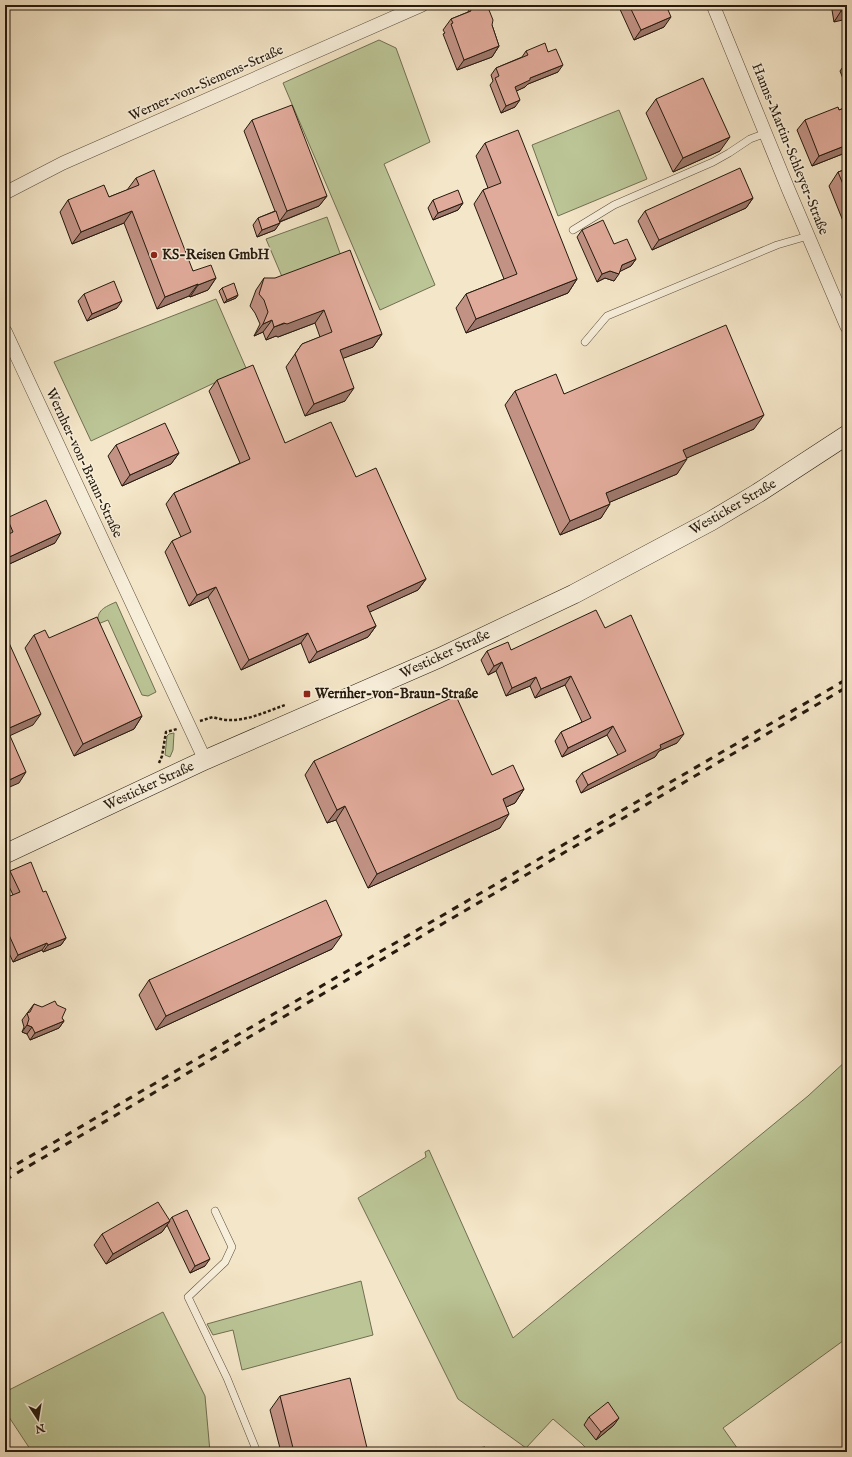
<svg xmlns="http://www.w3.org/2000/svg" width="852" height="1457" viewBox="0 0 852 1457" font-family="'IM FELL English',serif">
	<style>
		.green { fill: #bbc596; stroke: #706f52 }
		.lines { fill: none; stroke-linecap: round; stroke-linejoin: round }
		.service-casing { stroke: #594c3c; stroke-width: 8 }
		.minor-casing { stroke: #594c3c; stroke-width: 14 }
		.secondary-casing { stroke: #25190d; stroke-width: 20 }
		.path { stroke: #25190d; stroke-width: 2.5; stroke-dasharray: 3 2; stroke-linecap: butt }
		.service { stroke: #f8efdb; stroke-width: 7 }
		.minor { stroke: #f8efdb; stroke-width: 13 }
		.secondary { stroke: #f8efdb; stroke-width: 19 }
		.rail { stroke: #25190d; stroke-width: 3; stroke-dasharray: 7 7; stroke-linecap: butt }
		.wall { fill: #c29385; stroke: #25190d }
		.shaded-wall { fill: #9e786c; stroke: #25190d }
		.building { fill: #e1ab9b; stroke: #25190d }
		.poi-dot { fill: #8f2418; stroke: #f8efdb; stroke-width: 1.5 }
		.labels { text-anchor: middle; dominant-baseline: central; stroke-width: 3; stroke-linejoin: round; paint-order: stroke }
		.street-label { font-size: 14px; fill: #25190d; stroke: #f8efdb }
		.poi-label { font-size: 14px; font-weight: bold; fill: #25190d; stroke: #f8efdb; text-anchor: start }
	</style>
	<rect width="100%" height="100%" fill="#f4e6c8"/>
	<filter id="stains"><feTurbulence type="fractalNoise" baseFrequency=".005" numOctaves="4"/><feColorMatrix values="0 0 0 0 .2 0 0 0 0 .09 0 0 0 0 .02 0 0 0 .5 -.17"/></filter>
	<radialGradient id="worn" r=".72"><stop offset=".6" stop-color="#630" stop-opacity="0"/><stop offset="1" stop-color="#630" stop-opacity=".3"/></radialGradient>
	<g class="green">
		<polygon points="379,40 396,48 430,142 384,164 435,285 380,310 283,83"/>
		<polygon points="619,110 647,179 558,216 532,145"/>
		<polygon points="327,217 341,256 283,279 266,239"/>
		<polygon points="216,299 246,368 91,441 54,362"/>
		<path d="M 116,602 L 156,692 L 148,696 L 142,695 L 108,620 L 98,624 C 96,610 105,607 116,602 Z"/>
		<polygon points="174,733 173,750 170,757 165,755 167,736 169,734"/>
		<polygon points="847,1060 847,1338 723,1428 740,1452 590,1452 581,1443 553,1419 526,1448 458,1399 358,1198 426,1157 425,1152 429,1150 513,1338 808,1096"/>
		<polygon points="361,1281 373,1335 242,1370 233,1330 213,1335 207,1324"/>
		<polygon points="163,1312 205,1396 210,1452 32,1452 5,1411 5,1392"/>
	</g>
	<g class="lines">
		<defs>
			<g id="service">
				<polyline points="573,230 614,205 713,162 729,153 750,139 766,133"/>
				<polyline points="585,342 607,316 777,245 808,236"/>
				<polyline points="215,1211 232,1247 225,1262 188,1297 227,1378 257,1452"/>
			</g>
			<g id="minor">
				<polyline points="713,5 789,191 847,327"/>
				<polyline points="5,193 63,163 422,5"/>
				<polyline points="5,331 205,760"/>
			</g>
			<polyline id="secondary" points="5,854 205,760 439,658 574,594 711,521 758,493 847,435"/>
		</defs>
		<use href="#service" class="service-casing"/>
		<use href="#minor" class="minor-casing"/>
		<use href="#secondary" class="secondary-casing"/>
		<g class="path">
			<polyline points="843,419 847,410"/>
			<path d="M 200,721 L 213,717 C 238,726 262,713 285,705"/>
			<polyline points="159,763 162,756 166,732 177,729"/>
		</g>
		<use href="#service" class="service"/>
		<use href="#minor" class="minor"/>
		<use href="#secondary" class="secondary"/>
		<g class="rail">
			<polyline points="5,1171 847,679"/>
			<polyline points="5,1180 847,687"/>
		</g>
	</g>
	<g class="wall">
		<polygon points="618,5 666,5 664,27 634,40"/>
		<polygon points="830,5 847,5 834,22 832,10"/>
		<polygon points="470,8 492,25 499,46 492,57 457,70 443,34 445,33 443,30 451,19 468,12"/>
		<polygon points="526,51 548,52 558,72 528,84 525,87 516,91 515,107 501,113 490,85 493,81 491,75 496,68 522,57"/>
		<polygon points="847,61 847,89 840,71"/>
		<polygon points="656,99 720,151 673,172 646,113"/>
		<polygon points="847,107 847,150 845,153 812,166 797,130 805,120 839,110"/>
		<polygon points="252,120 327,196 319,206 280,222 275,230 257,237 253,225 258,218 275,211 244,131"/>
		<polygon points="485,143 577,279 568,293 466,333 456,308 466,294 504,279 474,204 483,190 488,188 476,156"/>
		<polygon points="847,169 847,231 829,186 838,172"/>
		<polygon points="136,178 193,271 216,278 208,290 190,297 189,296 157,309 124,223 72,244 60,212 68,200 109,197 127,190"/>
		<polygon points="753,198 746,208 652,250 638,221 645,211"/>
		<polygon points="433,200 463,203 458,210 433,220 428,208"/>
		<polygon points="582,230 636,259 631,266 620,271 614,281 605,278 597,282 577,237"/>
		<polygon points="264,278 382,334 373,347 343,358 345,401 305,416 286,367 302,344 320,337 315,323 278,337 276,336 266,340 263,332 254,336 260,324 255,313 250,306 256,290"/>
		<polygon points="222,288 238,295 236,298 224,303 219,291"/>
		<polygon points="84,294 117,308 87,321 78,301"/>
		<polygon points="217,380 285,443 356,477 426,579 418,590 369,612 376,626 368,637 309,663 301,643 241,670 208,597 189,606 165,552 172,541 181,537 166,504 174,493 240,463 209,391"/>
		<polygon points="515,391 564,394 754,429 686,458 677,474 610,502 601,518 560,535 505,405"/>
		<polygon points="116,445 179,453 171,464 122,486 108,456"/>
		<polygon points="7,518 55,543 5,566 5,521"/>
		<polygon points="605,628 677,743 659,751 655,757 581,793 576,781 582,773 618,755 607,735 562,757 555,741 561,732 582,722 565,685 535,698 530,686 506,696 496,671 488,675 481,660 487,651 511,650"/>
		<polygon points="34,635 142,716 134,729 74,756 25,648"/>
		<polygon points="314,761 492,775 524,789 515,803 506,807 500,828 368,888 336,820 327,823 305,775"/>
		<polygon points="10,871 43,892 66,938 61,945 43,952 42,950 13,962 5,944 5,898 13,895 5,878"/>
		<polygon points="332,949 156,1030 139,995 149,980"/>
		<polygon points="34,1004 62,1018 64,1021 59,1028 30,1040 27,1034 22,1032 24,1027 22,1020"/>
		<polygon points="172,1217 205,1266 190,1273 167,1225 162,1232 106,1264 94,1245 102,1234 169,1221"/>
		<polygon points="280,1396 368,1452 281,1452 270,1410"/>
		<polygon points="589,1417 614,1425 596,1440 584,1425"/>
	</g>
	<g class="shaded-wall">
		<polygon points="847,10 847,19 834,22 841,11"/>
		<polygon points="671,17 664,27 634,40 641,30"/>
		<polygon points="499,46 492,57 457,70 464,60"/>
		<polygon points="563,65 558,72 528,84 525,87 510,94 515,87 530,78"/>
		<polygon points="520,100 515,107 501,113 506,106"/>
		<polygon points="730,137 720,151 673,172 683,158"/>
		<polygon points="847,145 847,150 845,153 812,166 819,156"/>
		<polygon points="327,196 319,206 279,222 287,211"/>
		<polygon points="753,198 746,208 652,250 659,240"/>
		<polygon points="463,203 458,210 433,220 438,213"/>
		<polygon points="132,211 124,223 72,244 81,232"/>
		<polygon points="280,223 275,230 257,237 262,230"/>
		<polygon points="636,259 631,266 617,273 622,265"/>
		<polygon points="610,271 619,274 614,281 605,278 597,282 602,274"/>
		<polygon points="216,278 208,290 190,297 198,285"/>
		<polygon points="577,279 568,293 466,333 476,319"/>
		<polygon points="198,284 189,296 157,309 165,297"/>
		<polygon points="238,295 236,298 224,303 227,300"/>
		<polygon points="122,301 117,308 87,321 92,314"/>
		<polygon points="324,310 315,323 278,337 276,336 266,340 274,327"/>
		<polygon points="272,320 263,332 254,336 263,324"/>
		<polygon points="382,334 373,347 331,363 340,350"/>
		<polygon points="354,388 345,401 305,416 314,404"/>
		<polygon points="764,415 754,429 673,464 683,450"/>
		<polygon points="179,453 171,464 122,486 130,475"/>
		<polygon points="687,459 677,474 596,508 606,493"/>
		<polygon points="610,504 601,518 560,535 570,521"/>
		<polygon points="61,533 55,543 5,566 5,559"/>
		<polygon points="426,579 418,590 359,617 367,606"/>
		<polygon points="216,587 208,597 189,606 197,595"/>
		<polygon points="376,626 368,637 309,663 317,652"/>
		<polygon points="308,633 301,643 241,670 249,660"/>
		<polygon points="502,662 496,671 488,675 494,666"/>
		<polygon points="571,676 565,685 535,698 541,689"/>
		<polygon points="536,677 530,686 506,696 512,688"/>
		<polygon points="41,714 33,725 5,738 7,729"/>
		<polygon points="142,716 134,729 74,756 83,744"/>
		<polygon points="613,726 607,735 562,757 568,748"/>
		<polygon points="684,734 677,743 659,751 655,757 581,793 588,785 660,745"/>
		<polygon points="26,772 19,783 5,789 5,782"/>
		<polygon points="524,789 515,803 493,813 503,799"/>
		<polygon points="345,806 336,820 327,823 337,810"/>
		<polygon points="509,814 500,828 368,888 377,874"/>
		<polygon points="342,935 332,949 156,1030 166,1016"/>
		<polygon points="66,938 61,945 43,952 48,945"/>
		<polygon points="47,943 42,950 13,962 18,955"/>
		<polygon points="64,1021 59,1028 30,1040 35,1033"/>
		<polygon points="27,1025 32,1027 27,1034 22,1032"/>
		<polygon points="170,1221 162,1232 106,1264 113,1254"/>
		<polygon points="210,1259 205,1266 190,1273 195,1266"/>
		<polygon points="619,1418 614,1425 596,1440 601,1432"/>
	</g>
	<g class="building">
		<polygon points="479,5 487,5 493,20 492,25 499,46 464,60 451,24 453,23 451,19 471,11 470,8"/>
		<polygon points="629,5 666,5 671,17 641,30"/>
		<polygon points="840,5 847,5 847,10 841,11"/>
		<polygon points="545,43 548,52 556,49 563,65 530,78 530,80 515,87 520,100 506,106 495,78 499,76 496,68 528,55 526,51"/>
		<polygon points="703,78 730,137 683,158 656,99"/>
		<polygon points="292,105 327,196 287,211 252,120"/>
		<polygon points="838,107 839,110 847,107 847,145 819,156 805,120"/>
		<polygon points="518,130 577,279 476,319 466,294 517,274 483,190 501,183 485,143"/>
		<polygon points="740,168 753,198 659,240 645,211"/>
		<polygon points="847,169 847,194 838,172"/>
		<polygon points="154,170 193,271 211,265 216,278 198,285 198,284 165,297 132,211 81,232 68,200 104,185 109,197 139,185 136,178"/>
		<polygon points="458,190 463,203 438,213 433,200"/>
		<polygon points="276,211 280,223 262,230 258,218"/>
		<polygon points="603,220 614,244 627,239 636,259 622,265 619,274 610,271 602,274 582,230"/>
		<polygon points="350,250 382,334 340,350 354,388 314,404 295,354 302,344 332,332 324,310 287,324 284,323 274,327 272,320 263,324 268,312 264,300 259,294 264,278 275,278"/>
		<polygon points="114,281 122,301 92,314 84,294"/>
		<polygon points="234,283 238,295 227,300 222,288"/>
		<polygon points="726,325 764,415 683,450 687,459 606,493 610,504 570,521 515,391 556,374 564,394"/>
		<polygon points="253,365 285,443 331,422 356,477 376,468 426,579 367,606 376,626 317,652 308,633 249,660 216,587 197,595 172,541 191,532 174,493 250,459 217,380"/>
		<polygon points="165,423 179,453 130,475 116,445"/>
		<polygon points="46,500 61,533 5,559 5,536 13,532 7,518"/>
		<polygon points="596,610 605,628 631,615 684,734 660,745 661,748 588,785 582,773 626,751 613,726 568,748 561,732 591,718 571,676 541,689 536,677 512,688 502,662 494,666 487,651 508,642 511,650"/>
		<polygon points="97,617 142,716 83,744 34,635 45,630 49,638"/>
		<polygon points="5,634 41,714 7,729 26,772 5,782"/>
		<polygon points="456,696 492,775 513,765 524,789 503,799 509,814 377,874 345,806 337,810 314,761"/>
		<polygon points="31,862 43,892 46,891 66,938 48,945 47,943 18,955 5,926 5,898 20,892 10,871"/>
		<polygon points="326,900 342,935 166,1016 149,980"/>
		<polygon points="55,1001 57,1005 66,1009 62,1018 64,1021 35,1033 32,1027 27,1025 29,1019 27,1013 30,1012 34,1004 42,1007"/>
		<polygon points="158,1202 170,1221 113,1254 102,1234"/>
		<polygon points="187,1210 210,1259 195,1266 172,1217"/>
		<polygon points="350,1378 368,1452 294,1452 280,1396"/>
		<polygon points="608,1402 619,1418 601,1432 589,1417"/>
		<polygon points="485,1447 486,1452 473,1452 472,1449"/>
	</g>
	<g class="poi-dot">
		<circle cx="154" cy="255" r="4"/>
		<rect x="303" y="690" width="8" height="8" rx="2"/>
	</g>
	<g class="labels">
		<g class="street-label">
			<text transform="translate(206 83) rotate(-24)">Werner-von-Siemens-Straße</text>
			<text transform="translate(790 149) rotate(68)">Hanns-Martin-Schleyer-Straße</text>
			<text transform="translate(84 463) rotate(65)">Wernher-von-Braun-Straße</text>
			<text transform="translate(733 507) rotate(-30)">Westicker Straße</text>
			<text transform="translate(445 654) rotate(-25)">Westicker Straße</text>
			<text transform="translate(149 786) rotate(-25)">Westicker Straße</text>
		</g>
		<g class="poi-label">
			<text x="162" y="255">KS-Reisen GmbH</text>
			<text x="315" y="694">Wernher-von-Braun-Straße</text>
		</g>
	</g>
	<rect width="852" height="1457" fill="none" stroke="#f4e6c8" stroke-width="20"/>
	<rect x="6" y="6" width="840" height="1445" fill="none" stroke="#25190d" stroke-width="2"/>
	<rect x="10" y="10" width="832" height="1437" fill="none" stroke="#25190d"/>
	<g transform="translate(38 1419) rotate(168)" stroke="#f8efdb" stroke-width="3" paint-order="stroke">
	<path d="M0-3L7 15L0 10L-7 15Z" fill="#25190d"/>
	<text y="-6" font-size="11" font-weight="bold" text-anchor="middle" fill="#25190d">N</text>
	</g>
	<rect width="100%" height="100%" filter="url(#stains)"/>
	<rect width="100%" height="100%" fill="url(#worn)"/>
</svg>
